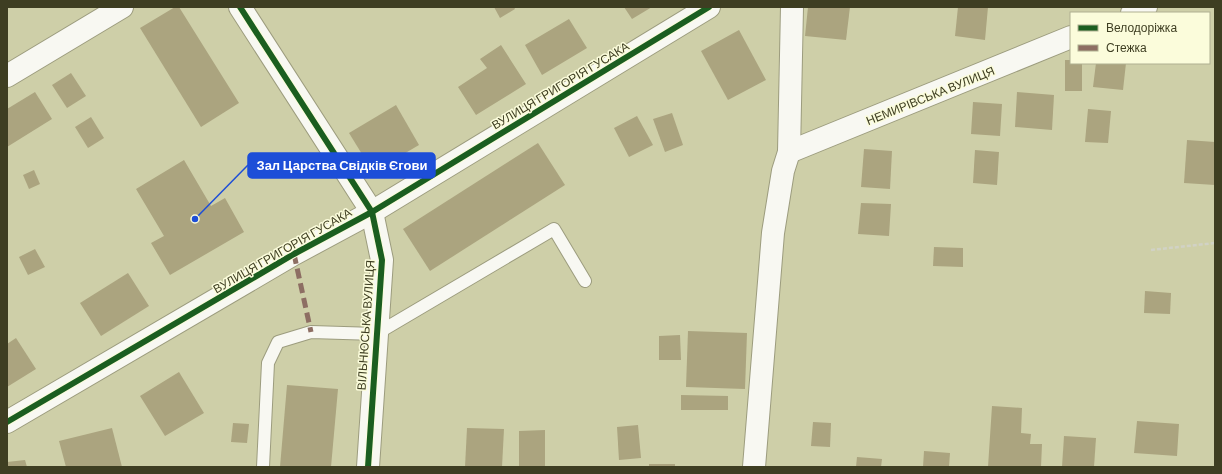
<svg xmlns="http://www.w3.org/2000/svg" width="1222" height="474" viewBox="0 0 1222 474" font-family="Barlow,sans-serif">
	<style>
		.building { fill: #aba47f }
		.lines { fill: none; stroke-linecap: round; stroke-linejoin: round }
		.lane-casing { stroke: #9c9c7e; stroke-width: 14 }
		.street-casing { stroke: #9c9c7e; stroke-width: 24 }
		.path { stroke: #d1d2c5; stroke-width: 2.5; stroke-dasharray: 4 2; stroke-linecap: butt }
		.lane { stroke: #f8f8f2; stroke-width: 12 }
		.street { stroke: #f8f8f2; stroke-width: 22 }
		.quiet { stroke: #8d6e63; stroke-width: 5; stroke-dasharray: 10 5; stroke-linecap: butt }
		.cycleway-casing { stroke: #fbfcdb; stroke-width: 8 }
		.cycleway { stroke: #1b5e20; stroke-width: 6 }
		.labels { text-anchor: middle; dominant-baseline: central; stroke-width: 3; stroke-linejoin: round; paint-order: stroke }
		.street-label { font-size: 12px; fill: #3e3e22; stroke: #fbfcdb }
		.leader { fill: none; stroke: #1d4ed8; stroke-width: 1.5 }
		.callout-dot { fill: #1d4ed8; stroke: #fbfcdb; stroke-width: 1.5 }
		.callout { fill: #1d4ed8; stroke: #1d4ed8; stroke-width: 1.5 }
		.callout-label { font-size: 13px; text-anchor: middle; font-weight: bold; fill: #fff }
	</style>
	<rect width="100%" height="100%" fill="#cecfa8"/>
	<g class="building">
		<polygon points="175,7 179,7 239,103 201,127 140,28"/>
		<polygon points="494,7 514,7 515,9 500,18"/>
		<polygon points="624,7 652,7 632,19"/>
		<polygon points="808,7 850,7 846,40 805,36"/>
		<polygon points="958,7 988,7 985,40 955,36"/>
		<polygon points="569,19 587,48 542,75 525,45"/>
		<polygon points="739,30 766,80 728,100 701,51"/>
		<polygon points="501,45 526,84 476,115 458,87 487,68 480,59"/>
		<polygon points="1065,60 1071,60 1071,63 1082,63 1082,91 1065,91"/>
		<polygon points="1096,63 1126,63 1123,90 1093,87"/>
		<polygon points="71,73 86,96 67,108 52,85"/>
		<polygon points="35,92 52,119 7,147 7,109"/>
		<polygon points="1017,92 1054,95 1052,130 1015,127"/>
		<polygon points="973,102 1002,104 1000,136 971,134"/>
		<polygon points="396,105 419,145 373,172 349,133"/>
		<polygon points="1088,109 1111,111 1108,143 1085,142"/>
		<polygon points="672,113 683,145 665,152 653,119"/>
		<polygon points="637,116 653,145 629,157 614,128"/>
		<polygon points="91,117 104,138 88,148 75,127"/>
		<polygon points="1187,140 1215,142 1215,185 1184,183"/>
		<polygon points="538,143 565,185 430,271 403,229"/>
		<polygon points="864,149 892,151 890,189 861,187"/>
		<polygon points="975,150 999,152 997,185 973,183"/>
		<polygon points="184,160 211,206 225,198 244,232 170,275 151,243 164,236 136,189"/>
		<polygon points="34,170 40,184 29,189 23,175"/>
		<polygon points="861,203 891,204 889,236 858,234"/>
		<polygon points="934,247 963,248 963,267 933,266"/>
		<polygon points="35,249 45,267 28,275 19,257"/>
		<polygon points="128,273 149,306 101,336 80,303"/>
		<polygon points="1145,291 1171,293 1170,314 1144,313"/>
		<polygon points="688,331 747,333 745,389 686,387"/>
		<polygon points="680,335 681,360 659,360 659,336"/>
		<polygon points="16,338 36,369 7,387 7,344"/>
		<polygon points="179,372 204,413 165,436 140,396"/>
		<polygon points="287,385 338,389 331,467 280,467"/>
		<polygon points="681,395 728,396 728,410 681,410"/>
		<polygon points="992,406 1022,408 1021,433 1031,434 1030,444 1042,444 1041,467 988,467"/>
		<polygon points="1137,421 1179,424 1177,456 1134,453"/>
		<polygon points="813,422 831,423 830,447 811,446"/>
		<polygon points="233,423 249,424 247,443 231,442"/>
		<polygon points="638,425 641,458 619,460 617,427"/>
		<polygon points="112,428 122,467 66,467 59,441"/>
		<polygon points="467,428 504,429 502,467 465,467"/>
		<polygon points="545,430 545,467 519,467 519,431"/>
		<polygon points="1064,436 1096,438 1094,467 1062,467"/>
		<polygon points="924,451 950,453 949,467 923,467"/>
		<polygon points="857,457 882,459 881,467 856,467"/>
		<polygon points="25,460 27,467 7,467 7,462"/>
		<rect x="649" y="464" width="26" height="3"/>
	</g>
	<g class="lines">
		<defs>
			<polyline id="lane" points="263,467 268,363 278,342 311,332 376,334 554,229 585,281"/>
			<g id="street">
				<polyline points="240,7 372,212 382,260 368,467"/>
				<polyline points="1132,13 1146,7"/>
				<polyline points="7,76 122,7"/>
				<polyline points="789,152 1071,37"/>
				<polyline points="7,422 294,254 372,212 709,7"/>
				<polyline points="754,467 773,233 783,171 789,152 792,7"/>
			</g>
		</defs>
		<use href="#lane" class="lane-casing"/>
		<use href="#street" class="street-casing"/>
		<polyline class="path" points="1151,250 1215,243"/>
		<use href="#lane" class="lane"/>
		<use href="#street" class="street"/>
		<polyline class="quiet" points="294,254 311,332"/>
		<defs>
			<g id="cycleway">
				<polyline points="240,7 372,212 382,260 368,467"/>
				<polyline points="7,422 294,254 372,212 709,7"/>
			</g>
		</defs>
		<use href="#cycleway" class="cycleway-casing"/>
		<use href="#cycleway" class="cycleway"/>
	</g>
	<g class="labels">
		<g class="street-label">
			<text transform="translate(560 85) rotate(-31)">ВУЛИЦЯ ГРИГОРІЯ ГУСАКА</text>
			<text transform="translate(930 95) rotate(-22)">НЕМИРІВСЬКА ВУЛИЦЯ</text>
			<text transform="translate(282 250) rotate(-30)">ВУЛИЦЯ ГРИГОРІЯ ГУСАКА</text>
			<text transform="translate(365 325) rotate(-86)">ВІЛЬНЮСЬКА ВУЛИЦЯ</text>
		</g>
	</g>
	<path class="leader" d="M195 219L248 165"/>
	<circle class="callout-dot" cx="195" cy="219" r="4"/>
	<rect class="callout" x="248" y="153" width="187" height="25" rx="4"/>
	<g class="callout-label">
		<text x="342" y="170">Зал Царства Свідків Єгови</text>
	</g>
	<rect width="1222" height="474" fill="none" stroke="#3e3e22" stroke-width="16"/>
	<rect x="1070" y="12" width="140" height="52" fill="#fbfcdb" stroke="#afb091"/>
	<rect x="1078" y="25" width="20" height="6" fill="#1b5e20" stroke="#afb091"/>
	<text x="1106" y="32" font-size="12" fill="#3e3e22">Велодоріжка</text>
	<rect x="1078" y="45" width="20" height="6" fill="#8d6e63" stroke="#afb091"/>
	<text x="1106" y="52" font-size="12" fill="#3e3e22">Стежка</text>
</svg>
